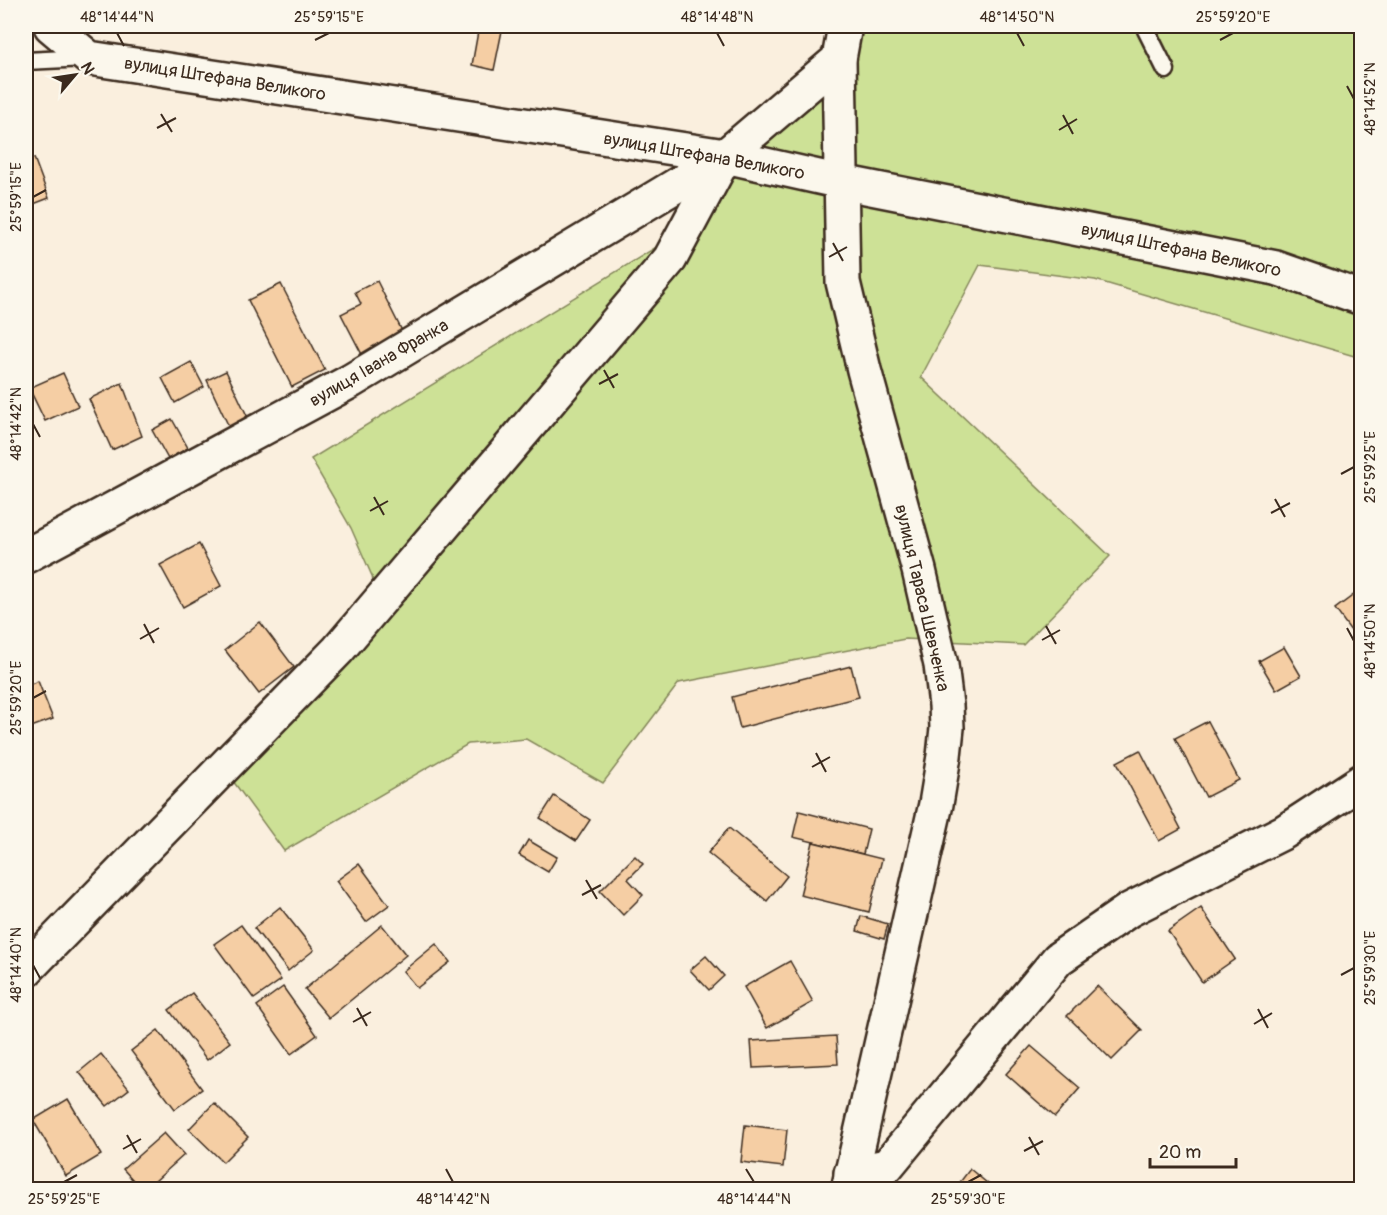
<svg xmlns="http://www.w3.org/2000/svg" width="1387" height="1215" viewBox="0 0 1387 1215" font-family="Pangolin,sans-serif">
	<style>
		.green { fill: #cde196; stroke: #84865a; stroke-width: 1.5 }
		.building { fill: #f5cea4; stroke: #3b2a1e; stroke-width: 1.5 }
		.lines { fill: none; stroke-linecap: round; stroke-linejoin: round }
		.service-casing { stroke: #3b2a1e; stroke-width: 21 }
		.minor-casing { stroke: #3b2a1e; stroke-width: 38 }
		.service { stroke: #fbf7ec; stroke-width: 16 }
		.minor { stroke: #fbf7ec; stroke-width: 33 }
		.ticks { fill: none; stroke: #3b2a1e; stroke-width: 2 }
		.labels { text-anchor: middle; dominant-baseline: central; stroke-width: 4.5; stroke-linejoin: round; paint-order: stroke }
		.street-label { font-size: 18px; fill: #3b2a1e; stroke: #fbf7ec }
		.neatline { fill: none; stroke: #3b2a1e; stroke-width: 2 }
		.ticks-label { font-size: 15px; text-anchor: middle; fill: #3b2a1e }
	</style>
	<rect width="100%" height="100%" fill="#faefde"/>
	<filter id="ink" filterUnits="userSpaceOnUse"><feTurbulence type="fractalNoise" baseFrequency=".0167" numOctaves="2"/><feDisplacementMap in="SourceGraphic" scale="12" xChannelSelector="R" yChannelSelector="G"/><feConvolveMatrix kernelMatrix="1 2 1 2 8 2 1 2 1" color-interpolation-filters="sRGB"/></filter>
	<g filter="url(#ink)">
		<polygon class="green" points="836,26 1361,26 1361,358 1095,280 980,265 921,377 1110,556 1023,645 905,639 679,683 603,783 526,739 468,744 284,851 233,781 381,627 372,576 351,528 311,459 663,243 725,156 830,87"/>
		<g class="building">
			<polygon points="479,26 503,26 494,70 472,65"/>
			<polygon points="34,158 49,198 26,207 26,161"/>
			<polygon points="377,281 409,345 368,366 341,314 361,304 355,292"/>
			<polygon points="281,284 325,370 292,387 248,300"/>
			<polygon points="191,362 204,387 175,403 162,378"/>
			<polygon points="226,371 249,420 230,429 207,380"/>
			<polygon points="63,373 78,406 45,421 29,388"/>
			<polygon points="122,383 142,436 112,450 89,399"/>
			<polygon points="172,419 188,448 168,459 152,430"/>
			<polygon points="199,544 221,586 183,607 160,565"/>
			<polygon points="1359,591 1362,594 1362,646 1335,609"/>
			<polygon points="260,622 294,667 259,694 225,650"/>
			<polygon points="1284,647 1301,676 1276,690 1259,661"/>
			<polygon points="851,666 859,697 740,728 732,697"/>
			<polygon points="38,681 53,719 26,729 26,686"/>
			<polygon points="1208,721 1239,780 1206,797 1175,738"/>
			<polygon points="1140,750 1181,829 1159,841 1117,762"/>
			<polygon points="554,796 590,820 576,841 540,818"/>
			<polygon points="799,811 869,829 863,854 793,837"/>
			<polygon points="729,828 787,876 767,901 708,853"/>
			<polygon points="528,840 557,857 548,872 519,855"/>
			<polygon points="813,842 882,859 869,912 800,895"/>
			<polygon points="635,856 643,864 628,879 643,895 623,915 600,891"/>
			<polygon points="359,864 389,905 366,922 336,881"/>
			<polygon points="280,907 314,950 288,971 254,928"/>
			<polygon points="1201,908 1235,959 1202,982 1168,931"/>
			<polygon points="861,916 888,924 884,939 857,931"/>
			<polygon points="241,925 281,980 254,999 214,944"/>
			<polygon points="382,925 406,955 329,1018 305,989"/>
			<polygon points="436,944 450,962 417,988 403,971"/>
			<polygon points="706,956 724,976 709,990 690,970"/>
			<polygon points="790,961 813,1002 767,1028 744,987"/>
			<polygon points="1097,986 1142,1030 1112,1060 1067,1016"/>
			<polygon points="283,987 317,1035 291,1054 257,1006"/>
			<polygon points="192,993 230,1042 207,1060 169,1010"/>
			<polygon points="158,1030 202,1089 175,1109 131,1051"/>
			<polygon points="836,1036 838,1064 753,1068 751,1041"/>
			<polygon points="1031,1046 1080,1088 1055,1117 1006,1074"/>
			<polygon points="101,1054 129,1089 107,1106 79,1072"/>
			<polygon points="68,1099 101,1155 66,1176 33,1120"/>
			<polygon points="214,1103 248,1137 223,1162 189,1129"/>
			<polygon points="745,1125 787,1130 783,1167 741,1162"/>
			<polygon points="164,1133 184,1155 145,1190 142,1190 123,1169"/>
			<polygon points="970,1169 993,1188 992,1190 954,1190"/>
		</g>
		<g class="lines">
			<defs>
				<g id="service">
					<polyline points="1145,26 1146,30 1166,70"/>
					<polyline points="26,61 86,58"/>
					<polyline points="852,1174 874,1190"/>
				</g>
				<g id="minor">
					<polyline points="51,26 89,58 725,156 841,182 1276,268 1362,298"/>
					<polyline points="845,26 839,59 843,282 864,370 919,570 941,665 946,705 947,728 944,756 936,804 848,1190"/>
					<polyline points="26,556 351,381 725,156"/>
					<polyline points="26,970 338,650 670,259 725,156 839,59"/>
					<polyline points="851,1173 887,1166 1058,959 1129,910 1284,832 1362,781"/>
				</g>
			</defs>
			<use href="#service" class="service-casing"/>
			<use href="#minor" class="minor-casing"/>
			<use href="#service" class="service"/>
			<use href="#minor" class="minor"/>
		</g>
	</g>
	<path class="ticks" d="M 117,33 L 124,46M 717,33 L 724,46M 1017,33 L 1024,46M 315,40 L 329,33M 1220,40 L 1233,33M 1347,86 L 1354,99M 161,114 L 172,132M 1063,115 L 1073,134M 157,128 L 176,118M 1059,130 L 1077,119M 33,197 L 46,190M 833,243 L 843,261M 829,257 L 847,247M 604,370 L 614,388M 599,384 L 618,374M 33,424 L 40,437M 1341,474 L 1354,467M 374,497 L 384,515M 1275,499 L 1285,517M 370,511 L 388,501M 1271,513 L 1290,503M 144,624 L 154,643M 1046,626 L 1056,644M 1347,628 L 1354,641M 140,639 L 159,628M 1042,640 L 1060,630M 33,698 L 46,691M 816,753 L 826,772M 812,767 L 830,757M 586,880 L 597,899M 582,895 L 601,885M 33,965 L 40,978M 1341,975 L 1354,968M 357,1008 L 367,1026M 1258,1009 L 1268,1028M 353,1022 L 371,1012M 1254,1024 L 1272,1013M 127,1135 L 137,1153M 1029,1137 L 1039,1155M 123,1149 L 141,1139M 1024,1151 L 1043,1141M 446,1169 L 453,1182M 746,1169 L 754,1182M 64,1182 L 77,1175M 968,1182 L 981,1175"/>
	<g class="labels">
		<g class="street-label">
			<text transform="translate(225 79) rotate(9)">вулиця Штефана Великого</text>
			<text transform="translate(704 156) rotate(10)">вулиця Штефана Великого</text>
			<text transform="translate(1181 250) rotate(12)">вулиця Штефана Великого</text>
			<text transform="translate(379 363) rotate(-30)">вулиця Івана Франка</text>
			<text transform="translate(922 598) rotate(77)">вулиця Тараса Шевченка</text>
		</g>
	</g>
	<rect width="1387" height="1215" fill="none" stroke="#fbf7ec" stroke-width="66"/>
	<g transform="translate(75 75) rotate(61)" stroke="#fbf7ec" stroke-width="4.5" paint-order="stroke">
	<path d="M0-4.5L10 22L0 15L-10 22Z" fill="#3b2a1e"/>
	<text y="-9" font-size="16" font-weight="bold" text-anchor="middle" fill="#3b2a1e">N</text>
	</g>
	<path d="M1150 1158v9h86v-9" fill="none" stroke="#3b2a1e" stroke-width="3"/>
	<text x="1159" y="1158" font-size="18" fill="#3b2a1e" stroke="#fbf7ec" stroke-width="4.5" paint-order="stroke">20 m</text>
	<rect x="33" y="33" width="1321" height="1149" class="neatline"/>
	<g class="ticks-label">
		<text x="117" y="22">48°14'44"N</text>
		<text x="329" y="22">25°59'15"E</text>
		<text x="717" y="22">48°14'48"N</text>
		<text x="1017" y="22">48°14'50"N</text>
		<text x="1233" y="22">25°59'20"E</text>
		<text transform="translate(1370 99) rotate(-90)" y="5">48°14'52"N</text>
		<text transform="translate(16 197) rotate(-90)" y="5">25°59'15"E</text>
		<text transform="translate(16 424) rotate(-90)" y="5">48°14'42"N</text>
		<text transform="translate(1370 467) rotate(-90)" y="5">25°59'25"E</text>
		<text transform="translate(1370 641) rotate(-90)" y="5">48°14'50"N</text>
		<text transform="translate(16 698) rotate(-90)" y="5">25°59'20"E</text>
		<text transform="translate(16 965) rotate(-90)" y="5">48°14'40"N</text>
		<text transform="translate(1370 968) rotate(-90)" y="5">25°59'30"E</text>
		<text x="64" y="1204">25°59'25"E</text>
		<text x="453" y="1204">48°14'42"N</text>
		<text x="754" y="1204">48°14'44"N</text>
		<text x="968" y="1204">25°59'30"E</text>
	</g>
</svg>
